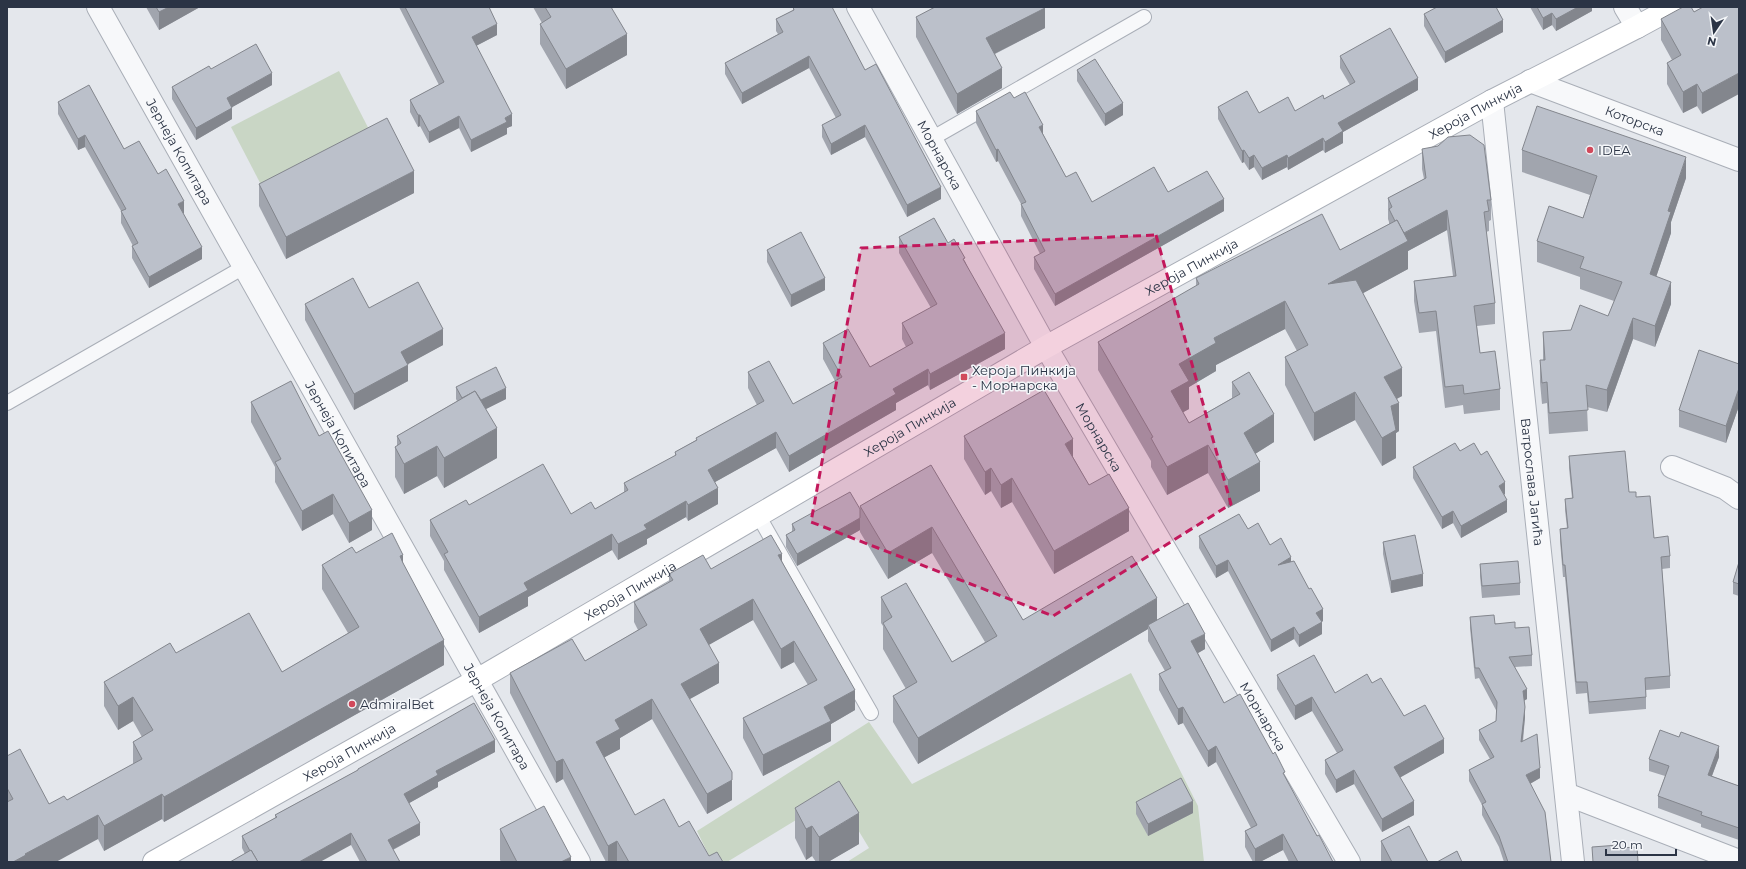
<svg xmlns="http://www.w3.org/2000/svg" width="1746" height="869" viewBox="0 0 1746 869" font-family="Montserrat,sans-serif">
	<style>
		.green { fill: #c9d6c5 }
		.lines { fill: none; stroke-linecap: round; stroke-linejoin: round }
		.lane-casing { stroke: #a9aeb7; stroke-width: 16 }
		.street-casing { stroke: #a9aeb7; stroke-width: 24 }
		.secondary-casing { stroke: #a9aeb7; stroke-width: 24 }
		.lane { stroke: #f7f8fa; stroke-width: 14 }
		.street { stroke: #f7f8fa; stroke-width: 22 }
		.secondary { stroke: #fff; stroke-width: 22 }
		.wall { fill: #a1a5ae }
		.shaded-wall { fill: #83868d }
		.building { fill: #bbc0ca; stroke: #83868d }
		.marked { fill: #c2185b; fill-opacity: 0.2; stroke: #c2185b; stroke-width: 3; stroke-dasharray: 8 5; stroke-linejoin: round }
		.poi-dot { fill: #d1495b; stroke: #f4f6f9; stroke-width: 1.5 }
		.labels { text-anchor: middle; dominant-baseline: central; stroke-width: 3; stroke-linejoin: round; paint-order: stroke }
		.street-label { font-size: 13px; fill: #2b3445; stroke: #f4f6f9 }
		.poi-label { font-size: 13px; fill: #2b3445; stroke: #f4f6f9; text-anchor: start }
	</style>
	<rect width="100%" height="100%" fill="#e4e7ec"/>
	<g class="green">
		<polygon points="339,71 377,145 269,200 231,127"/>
		<polygon points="1131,673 1198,806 1204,862 847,862 869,848 837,795 727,862 712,862 697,831 869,722 912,784"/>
	</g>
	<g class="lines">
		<defs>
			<g id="lane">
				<polyline points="931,139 1144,17"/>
				<polyline points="7,403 244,267"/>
				<polyline points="758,515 871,713"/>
			</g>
			<g id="street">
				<path id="s1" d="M 98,7 L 579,862"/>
				<path id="s2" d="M 858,7 L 1046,347 L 1349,862"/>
				<polyline points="1625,7 1637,27"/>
				<path id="s3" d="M 1530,81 L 1739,160"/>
				<path id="s4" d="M 1492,101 L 1573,862"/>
				<polyline points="1672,467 1725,488 1739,498"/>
				<polyline points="1566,794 1739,861"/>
			</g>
			<g id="secondary">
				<path id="s5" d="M 154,862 L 477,680 L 1046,347 L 1492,101 L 1637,27 L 1674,7"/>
			</g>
		</defs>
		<use href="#lane" class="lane-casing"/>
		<use href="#street" class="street-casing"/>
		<use href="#secondary" class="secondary-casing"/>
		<use href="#lane" class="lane"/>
		<use href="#street" class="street"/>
		<use href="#secondary" class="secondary"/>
	</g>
	<g class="wall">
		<polygon points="146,7 200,7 159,30"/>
		<polygon points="399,7 489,7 497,35 476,46 512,126 507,128 507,134 471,152 459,128 429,143 420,126 418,127 410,112 410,100 439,85"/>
		<polygon points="533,7 611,7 627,55 566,89 540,44 540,24 542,23"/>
		<polygon points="793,7 865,70 941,199 907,217 865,137 831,155 822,137 822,125 836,118 809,68 742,104 725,74 725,63 778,34 776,31 776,19 793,10"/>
		<polygon points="931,7 1044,7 1045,28 995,54 1002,88 957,114 916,37 916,17 932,9"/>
		<polygon points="1530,7 1592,7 1592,11 1556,31 1552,25 1543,30"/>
		<polygon points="1703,7 1702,114 1697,106 1683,113 1667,84 1667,63 1672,60 1661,40 1661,19 1694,12"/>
		<polygon points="1424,14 1503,32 1445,63 1424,26"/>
		<polygon points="1340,56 1418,90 1343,132 1343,143 1325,153 1323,150 1288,170 1287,167 1262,180 1254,167 1249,170 1244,162 1242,163 1218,119 1218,107 1259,113 1295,111 1324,99 1350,85 1340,68"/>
		<polygon points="211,69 272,85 232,107 232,119 196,140 172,99 172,87"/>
		<polygon points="1077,70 1123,115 1105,126 1077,81"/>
		<polygon points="1014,98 1043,134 1066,177 1092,202 1168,192 1224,211 1055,306 1034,269 1034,257 1040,254 1021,216 1021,204 998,161 996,162 976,123 976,111"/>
		<polygon points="58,102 124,149 158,174 184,213 183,213 202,259 149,288 132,258 132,246 133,246 121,223 121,211 85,147 78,150 58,114"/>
		<polygon points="1422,149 1491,200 1491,220 1489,221 1489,231 1486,232 1495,303 1495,324 1477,326 1480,353 1500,389 1500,410 1464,414 1463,405 1445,408 1436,331 1419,333 1414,301 1414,281 1453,276 1447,230 1408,251 1408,269 1363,293 1402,396 1397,399 1399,431 1396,433 1396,458 1382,466 1355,420 1314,441 1285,385 1285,357 1297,351 1285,329 1216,365 1216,371 1189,387 1189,409 1183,412 1189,423 1232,398 1232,382 1274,442 1255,454 1260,491 1228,508 1208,473 1167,495 1151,467 1151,461 1098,370 1098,342 1196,286 1196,278 1340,250 1389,224 1389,222 1388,219 1388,198 1424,179 1422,169"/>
		<polygon points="1522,150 1686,178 1671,222 1671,233 1656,277 1671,304 1655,347 1633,339 1607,412 1587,407 1588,431 1549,434 1547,403 1542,404 1540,382 1540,360 1543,360 1543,332 1571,330 1608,316 1614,301 1580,289 1580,277 1537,262 1537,241 1583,218 1590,195 1522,172"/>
		<polygon points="259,184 414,193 286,259 259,206"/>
		<polygon points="899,237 948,243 965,261 1005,349 930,390 928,385 896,403 896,410 789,472 776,448 715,482 718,504 688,521 686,517 647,539 647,544 618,560 612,550 528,597 528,606 479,633 444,570 444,561 430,536 430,520 469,505 571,514 595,509 624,492 624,483 675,456 675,452 696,440 696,438 757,405 748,388 748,372 793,404 835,381 823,359 823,343 870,367 906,347 902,339 902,323 931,308 899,253"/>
		<polygon points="767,250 825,290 791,307 767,262"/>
		<polygon points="305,304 369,308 443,345 407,364 408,381 354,410 305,320"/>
		<polygon points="1739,364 1739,406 1726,443 1679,427 1679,410"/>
		<polygon points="456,387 506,399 486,409 497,458 444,488 437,476 404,494 395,477 395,447 397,446 397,436 457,401 456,399"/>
		<polygon points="251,402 319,436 372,530 349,543 333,514 302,531 275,482 275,467 251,422"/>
		<polygon points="964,436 1073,457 1089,485 1129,531 1054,574 1012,502 1001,508 991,491 985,495 964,459"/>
		<polygon points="1460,451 1481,455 1505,494 1504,495 1507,512 1461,538 1453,523 1442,529 1413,478 1413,467"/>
		<polygon points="1569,456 1636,497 1654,538 1670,556 1670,568 1662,569 1670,676 1670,688 1646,690 1646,709 1589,714 1587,693 1576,694 1565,577 1563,577 1560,541 1560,529 1567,528 1565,510 1565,499 1572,498 1569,468"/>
		<polygon points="931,465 1023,620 1157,620 1205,649 1198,653 1224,703 1285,777 1317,836 1333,862 1289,862 1283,850 1260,862 1253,862 1245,847 1245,831 1251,828 1216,762 1208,767 1183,723 1178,725 1159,690 1159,674 1165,671 1148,641 1148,629 918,764 893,722 893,696 906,689 883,649 883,626 881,623 881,597 952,662 985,642 932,553 888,579 860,532 860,530 797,566 786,547 786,535 792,532 792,524 860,509 860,506"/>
		<polygon points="1248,529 1270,545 1291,562 1323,621 1321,622 1322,634 1299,647 1294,639 1271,652 1228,571 1216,578 1199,548 1199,536"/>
		<polygon points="1383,542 1423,586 1391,593 1383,554"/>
		<polygon points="356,553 403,563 444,665 164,822 162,819 104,851 98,839 7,862 7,756 49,804 67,800 133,764 133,742 142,737 133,721 118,730 104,706 104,682 176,653 282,672 348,633 322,589 322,565"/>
		<polygon points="782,561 855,710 831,724 831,741 763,776 743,738 743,718 808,685 794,662 781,669 753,620 708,645 719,683 689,699 732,800 707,814 652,719 620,738 620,749 604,757 635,815 679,827 709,856 723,862 618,862 617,861 616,862 606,862 563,779 556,783 510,693 510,673 585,661 638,630 634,622 634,602 669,582 669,574"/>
		<polygon points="1739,562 1739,596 1733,594 1733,582"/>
		<polygon points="1480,564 1520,583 1520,595 1482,598 1480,576"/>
		<polygon points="1470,617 1515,628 1532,655 1532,666 1515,667 1527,699 1524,701 1525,717 1523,742 1540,778 1530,784 1551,862 1504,862 1499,847 1482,815 1482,805 1469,781 1469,770 1490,759 1479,740 1479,730 1496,721 1497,712 1479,678 1475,679 1470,628"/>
		<polygon points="1277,675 1335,693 1372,683 1404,716 1444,753 1400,777 1414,815 1382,832 1354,784 1336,793 1325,774 1325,760 1337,753 1312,711 1295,720 1277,689"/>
		<polygon points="495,752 438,782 438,787 409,803 420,835 393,850 400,862 360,862 351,845 245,854 242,848 242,836 275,818 275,815 358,770 358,769"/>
		<polygon points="1719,757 1712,776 1739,786 1739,840 1701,827 1701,824 1658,808 1658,796 1665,776 1649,771 1649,759"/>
		<polygon points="1136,802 1193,813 1148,836 1136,814"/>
		<polygon points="795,808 859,844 828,862 816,862 812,856 806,860 795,838"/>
		<polygon points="500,829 571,862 501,862 500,860"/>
		<polygon points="1381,841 1428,862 1381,862"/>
	</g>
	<g class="shaded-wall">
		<polygon points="169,7 200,7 159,30 159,12"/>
		<polygon points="1578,7 1592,7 1592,11 1556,31 1556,19"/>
		<polygon points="1045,8 1045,28 986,58 986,38"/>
		<polygon points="1552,13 1552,25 1543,30 1543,18"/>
		<polygon points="1503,20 1503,32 1445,63 1445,52"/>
		<polygon points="497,24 497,35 472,48 472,37"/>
		<polygon points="627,34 627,55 566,89 566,69"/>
		<polygon points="809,56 809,68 742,104 742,93"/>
		<polygon points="1002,68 1002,88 957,114 957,94"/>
		<polygon points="272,73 272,85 227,110 227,98"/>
		<polygon points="1739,73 1739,94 1702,114 1702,93"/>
		<polygon points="1418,78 1418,90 1343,132 1343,143 1325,153 1325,142 1338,123"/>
		<polygon points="1697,84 1697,106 1683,113 1683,92"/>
		<polygon points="1123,103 1123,115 1105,126 1105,114"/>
		<polygon points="232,108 232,119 196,140 196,128"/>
		<polygon points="512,114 512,126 507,128 507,134 471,152 471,140 505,118"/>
		<polygon points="418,115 420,115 420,126 418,127"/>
		<polygon points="459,116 459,128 429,143 429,132"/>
		<polygon points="865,125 865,137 831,155 831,144"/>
		<polygon points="1043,125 1043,137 1039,127"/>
		<polygon points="85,135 85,147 78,150 78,139"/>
		<polygon points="1323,138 1323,150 1288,170 1288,158"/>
		<polygon points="998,149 998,161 996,162 996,150"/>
		<polygon points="1244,150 1244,162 1242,163 1242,151"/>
		<polygon points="1254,155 1254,167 1249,170 1249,158"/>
		<polygon points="1287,155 1287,167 1262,180 1262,168"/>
		<polygon points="1686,157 1686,178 1671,222 1671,233 1650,295 1650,274 1668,211"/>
		<polygon points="414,171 414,193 286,259 286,237"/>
		<polygon points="941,187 941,199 907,217 907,205"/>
		<polygon points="1224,199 1224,211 1055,306 1055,294"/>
		<polygon points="184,201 184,213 178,216 178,204"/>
		<polygon points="1447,210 1447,230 1408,251 1408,269 1328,312 1328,284 1403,234"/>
		<polygon points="202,247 202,259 149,288 149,277"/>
		<polygon points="825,278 825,290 791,307 791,295"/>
		<polygon points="1671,282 1671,304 1655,347 1655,326"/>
		<polygon points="1285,301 1285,329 1216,365 1216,371 1189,387 1189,409 1171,419 1171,391 1179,364 1214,338"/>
		<polygon points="1633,318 1633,339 1607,412 1607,390"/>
		<polygon points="443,329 443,345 401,368 401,352"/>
		<polygon points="1005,333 1005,349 930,390 930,374"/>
		<polygon points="408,365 408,381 354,410 354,394"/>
		<polygon points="1402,368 1402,396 1384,405 1384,377"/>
		<polygon points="928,369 928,385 896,403 896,410 789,472 789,456 893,389"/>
		<polygon points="506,388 506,399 466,419 466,407"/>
		<polygon points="1739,388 1739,406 1726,443 1726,426"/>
		<polygon points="1355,392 1355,420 1314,441 1314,413"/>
		<polygon points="1399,403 1399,431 1396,433 1396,458 1382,466 1382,438 1391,406"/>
		<polygon points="1274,414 1274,442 1244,461 1244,433"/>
		<polygon points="497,428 497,458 444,488 444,458"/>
		<polygon points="776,432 776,448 708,486 708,470"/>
		<polygon points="1073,439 1073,462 1065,444"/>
		<polygon points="1208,445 1208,473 1167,495 1167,467"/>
		<polygon points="437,446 437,476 404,494 404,464"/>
		<polygon points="1260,462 1260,491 1228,508 1228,480"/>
		<polygon points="991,468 991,491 985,495 985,472"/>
		<polygon points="1012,478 1012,502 1001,508 1001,485"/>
		<polygon points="1505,482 1505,494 1499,497 1499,486"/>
		<polygon points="718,488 718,504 688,521 688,505"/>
		<polygon points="333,494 333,514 302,531 302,511"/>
		<polygon points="1507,500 1507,512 1461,538 1461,526"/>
		<polygon points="686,501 686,517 647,539 647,544 618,560 618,544 644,525"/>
		<polygon points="1129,508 1129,531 1054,574 1054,551"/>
		<polygon points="372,510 372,530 349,543 349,523"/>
		<polygon points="1453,511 1453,523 1442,529 1442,517"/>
		<polygon points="860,518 860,530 797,566 797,554"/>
		<polygon points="932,527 932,553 888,579 888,553"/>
		<polygon points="612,534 612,550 528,597 528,606 479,633 479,617 524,583"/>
		<polygon points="782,554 782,574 778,555"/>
		<polygon points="403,555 403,579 400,556"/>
		<polygon points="1291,557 1291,568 1278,565"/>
		<polygon points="1228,560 1228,571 1216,578 1216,566"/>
		<polygon points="1423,574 1423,586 1391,593 1391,581"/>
		<polygon points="1157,598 1157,624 1148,625 1148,629 918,764 918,738"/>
		<polygon points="753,599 753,620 700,650 700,629"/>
		<polygon points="1323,609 1323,621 1316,625 1316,613"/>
		<polygon points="1322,622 1322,634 1299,647 1299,635"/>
		<polygon points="1294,627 1294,639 1271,652 1271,640"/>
		<polygon points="1205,634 1205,649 1191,657 1191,641"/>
		<polygon points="444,640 444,665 164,822 164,797"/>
		<polygon points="794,641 794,662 781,669 781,649"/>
		<polygon points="719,663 719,683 681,704 681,684"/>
		<polygon points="1527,689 1527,699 1523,701 1523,691"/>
		<polygon points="855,690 855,710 831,724 831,741 763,776 763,755 824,707"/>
		<polygon points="133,697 133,721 118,730 118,706"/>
		<polygon points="1312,697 1312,711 1295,720 1295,706"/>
		<polygon points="652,699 652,719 620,738 620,749 596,762 596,742 615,720"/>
		<polygon points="1183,707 1183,723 1178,725 1178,709"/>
		<polygon points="1525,707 1525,717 1521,753 1521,742"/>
		<polygon points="1444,739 1444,753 1394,781 1394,767"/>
		<polygon points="495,740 495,752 438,782 438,787 404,806 404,794 436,771"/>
		<polygon points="1216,746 1216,762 1208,767 1208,751"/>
		<polygon points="1719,746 1719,757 1708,786 1708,775"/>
		<polygon points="563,759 563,779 556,783 556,762"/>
		<polygon points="1540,768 1540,778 1526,786 1526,775"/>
		<polygon points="1354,770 1354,784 1336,793 1336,780"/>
		<polygon points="732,780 732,800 707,814 707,794"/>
		<polygon points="162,794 162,819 104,851 104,826"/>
		<polygon points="1193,801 1193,813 1148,836 1148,824"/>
		<polygon points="1414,801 1414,815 1382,832 1382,819"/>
		<polygon points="859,813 859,844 828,862 819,862 819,837"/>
		<polygon points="98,815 98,839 56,862 13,862 25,854"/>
		<polygon points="420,823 420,835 388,852 388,840"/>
		<polygon points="812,826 812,856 806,860 806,829"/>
		<polygon points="351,833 351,845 320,862 299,862"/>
		<polygon points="1283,834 1283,850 1260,862 1255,862 1255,849"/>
		<polygon points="617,841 617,861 616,862 608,862 608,846"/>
		<polygon points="571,857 571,862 561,862"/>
	</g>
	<g class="building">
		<polygon points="156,7 169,7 159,12"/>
		<polygon points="405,7 489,7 497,24 472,37 512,114 505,118 507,122 471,140 459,116 429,132 420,115 418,115 410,100 444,82"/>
		<polygon points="545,7 611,7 627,34 566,69 540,24 551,17"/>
		<polygon points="793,7 832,7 865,70 876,64 941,187 907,205 865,125 831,144 822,125 841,115 809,56 742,93 725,63 783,32 776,19 794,10"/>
		<polygon points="935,7 1044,7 1045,8 986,38 1002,68 957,94 916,17"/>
		<polygon points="1437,7 1496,7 1503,20 1445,52 1424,14"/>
		<polygon points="1537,7 1578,7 1556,19 1552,13 1543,18"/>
		<polygon points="1683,7 1691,7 1694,12 1703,7 1739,7 1739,73 1702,93 1697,84 1683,92 1667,63 1681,55 1661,19"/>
		<polygon points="1390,28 1418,78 1338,123 1343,131 1325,142 1323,138 1288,158 1287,155 1262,168 1254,155 1249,158 1244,150 1242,151 1218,107 1247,91 1259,113 1288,97 1295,111 1323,95 1324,99 1355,82 1340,56"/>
		<polygon points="256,44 272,73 227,98 232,108 196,128 172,87 209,66 211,69"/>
		<polygon points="1095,59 1123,103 1105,114 1077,70"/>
		<polygon points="89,85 124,149 139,141 158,174 166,169 184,201 178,204 202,247 149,277 132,246 138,243 121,211 126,209 85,135 78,139 58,102"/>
		<polygon points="1010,92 1014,98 1025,92 1043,125 1039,127 1066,177 1076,172 1092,202 1154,167 1168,192 1207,171 1224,199 1055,294 1034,257 1045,251 1021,204 1026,202 998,149 996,150 976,111"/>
		<polygon points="1537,106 1686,157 1668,211 1671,212 1650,274 1671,282 1655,326 1633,318 1607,390 1586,385 1588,410 1549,413 1547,382 1542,383 1540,360 1545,360 1543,332 1571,330 1580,305 1608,316 1622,282 1580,268 1584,257 1537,241 1549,206 1583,218 1597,176 1522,150"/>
		<polygon points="387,118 414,171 286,237 259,184"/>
		<polygon points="1470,135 1484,145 1491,200 1487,200 1489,211 1484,212 1495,303 1474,306 1480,353 1495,351 1500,389 1464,394 1463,385 1445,387 1436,311 1419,313 1414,281 1456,276 1447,210 1404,233 1397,220 1395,221 1389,209 1392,207 1388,198 1426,178 1422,149 1438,146 1448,137"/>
		<polygon points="1322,214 1340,250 1397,220 1408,241 1328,284 1356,280 1402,368 1384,377 1399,403 1391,406 1396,430 1382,438 1355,392 1314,413 1285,357 1308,345 1285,301 1214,338 1216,343 1179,364 1189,381 1171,391 1189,423 1240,394 1232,382 1249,372 1274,414 1244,433 1260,462 1228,480 1208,445 1167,467 1151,438 1153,437 1098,342 1199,284 1196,278"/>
		<polygon points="934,218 948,243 954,239 965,258 963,259 1005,333 930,374 928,369 893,389 896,394 789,456 776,432 708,470 718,488 688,505 686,501 644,525 647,529 618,544 612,534 524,583 528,590 479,617 444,554 448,552 430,520 466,500 469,505 543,464 571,514 591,502 595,509 628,490 624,483 676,455 675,452 697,440 696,438 764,401 748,372 769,361 793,404 842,377 823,343 848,329 870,367 913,343 902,323 937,304 899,237"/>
		<polygon points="801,232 825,278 791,295 767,250"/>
		<polygon points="353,278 369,308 418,282 443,329 401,352 408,365 354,394 305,304"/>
		<polygon points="1699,350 1739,364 1739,388 1726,426 1679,410"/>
		<polygon points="496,367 506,388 481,400 475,391 462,398 456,387"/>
		<polygon points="291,381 319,436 328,431 372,510 349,523 333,494 302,511 275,462 281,459 251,402"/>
		<polygon points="1044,390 1073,439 1065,444 1089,485 1109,474 1129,508 1054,551 1012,478 1001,485 991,468 985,472 964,436"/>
		<polygon points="475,391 497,428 444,458 437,446 404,464 395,447 401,443 397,436"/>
		<polygon points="1455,443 1460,451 1474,443 1481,455 1487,451 1505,482 1499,486 1507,500 1461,526 1453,511 1442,517 1413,467"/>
		<polygon points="1625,451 1629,492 1636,492 1636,497 1650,496 1654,538 1668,536 1670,556 1661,557 1670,676 1645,678 1646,697 1589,702 1587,682 1576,682 1565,565 1563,565 1560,529 1568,528 1565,499 1573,498 1569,456"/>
		<polygon points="931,465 1023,620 1132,556 1157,598 918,738 893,696 917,682 883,623 892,617 881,597 906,583 952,662 997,636 932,527 888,553 860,506"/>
		<polygon points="850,492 860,509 860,518 797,554 786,535 795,530 792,524"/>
		<polygon points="1239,514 1248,529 1258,523 1270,545 1281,538 1291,557 1278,565 1294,561 1309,589 1311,588 1323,609 1316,613 1322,622 1299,635 1294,627 1271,640 1228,560 1216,566 1199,536"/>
		<polygon points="392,533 403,555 400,556 403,563 444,640 164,797 162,794 104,826 98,815 25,854 26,855 13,862 7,862 7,802 13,799 7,788 7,756 20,749 49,804 64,796 67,800 142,759 133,742 153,730 133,697 118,706 104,682 170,643 176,653 249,613 282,672 359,627 322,565 352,547 356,553"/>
		<polygon points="771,535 782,554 778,555 855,690 824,707 831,721 763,755 743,718 817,680 794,641 781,649 753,599 700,629 719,663 681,684 732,772 732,780 707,794 652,699 615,720 620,729 596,742 635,815 664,799 679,827 689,821 709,856 717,852 723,862 629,862 617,841 608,846 563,759 556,762 510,673 572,639 585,661 647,625 634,602 673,580 669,574 703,555 711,569"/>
		<polygon points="1415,535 1423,574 1391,581 1383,542"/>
		<polygon points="1518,561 1520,583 1482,586 1480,564"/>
		<polygon points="1739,562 1739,584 1733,582"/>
		<polygon points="1188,603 1205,634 1191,641 1224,703 1240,694 1273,754 1275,752 1285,772 1283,773 1317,836 1319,835 1333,862 1298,862 1283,834 1255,849 1245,831 1257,825 1216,746 1208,751 1183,707 1178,709 1159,674 1171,668 1148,625"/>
		<polygon points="1494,615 1495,624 1515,622 1515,628 1529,627 1532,655 1509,657 1527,689 1523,691 1525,707 1521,742 1537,734 1540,768 1526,775 1545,812 1551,862 1508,862 1499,836 1482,804 1486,802 1469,770 1494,757 1479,730 1496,721 1497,702 1479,668 1475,668 1470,617"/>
		<polygon points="1314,655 1335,693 1367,674 1372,683 1381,678 1404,716 1425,705 1444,739 1394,767 1414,801 1382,819 1354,770 1336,780 1325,760 1343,750 1312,697 1295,706 1277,675"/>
		<polygon points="474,703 495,740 436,771 438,775 404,794 420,823 388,840 400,862 367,862 351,833 299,862 258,862 251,850 250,851 242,836 277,817 275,815 358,770 358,769"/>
		<polygon points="1660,730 1679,737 1681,732 1719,746 1708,775 1739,786 1739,828 1701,815 1702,812 1658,796 1669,766 1649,759"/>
		<polygon points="1181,778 1193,801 1148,824 1136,802"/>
		<polygon points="839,781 859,813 819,837 812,826 806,829 795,808"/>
		<polygon points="544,806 571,857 561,862 517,862 500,829"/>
		<polygon points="1409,826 1428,862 1392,862 1381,841"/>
		<polygon points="1619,845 1619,848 1637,847 1638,862 1593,862 1592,847"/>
		<polygon points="251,850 258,862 230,862"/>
		<polygon points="1457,851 1462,862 1437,862"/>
	</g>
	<path class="marked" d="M 1156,235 L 1231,504 L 1053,616 L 811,522 L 861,248 Z"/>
	<g class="poi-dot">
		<circle cx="1590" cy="150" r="4"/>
		<rect x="960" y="373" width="8" height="8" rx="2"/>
		<circle cx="352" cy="704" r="4"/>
	</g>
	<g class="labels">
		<g class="street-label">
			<text stroke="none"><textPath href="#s5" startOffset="1520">Хероја Пинкија</textPath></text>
			<text stroke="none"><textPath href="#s3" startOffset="112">Которска</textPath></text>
			<text stroke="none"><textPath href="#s1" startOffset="166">Јернеја Копитара</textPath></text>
			<text stroke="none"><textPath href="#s2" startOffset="169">Морнарска</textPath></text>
			<text stroke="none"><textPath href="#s5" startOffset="1196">Хероја Пинкија</textPath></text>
			<text stroke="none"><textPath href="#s5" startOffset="872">Хероја Пинкија</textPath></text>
			<text stroke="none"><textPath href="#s1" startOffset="490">Јернеја Копитара</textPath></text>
			<text stroke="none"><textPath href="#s2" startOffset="493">Морнарска</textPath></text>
			<text stroke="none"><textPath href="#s4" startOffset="383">Ватрослава Јагића</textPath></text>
			<text stroke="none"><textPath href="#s5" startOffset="548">Хероја Пинкија</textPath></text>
			<text stroke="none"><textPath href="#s2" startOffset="817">Морнарска</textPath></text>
			<text stroke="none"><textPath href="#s1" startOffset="814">Јернеја Копитара</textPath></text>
			<text stroke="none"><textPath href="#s5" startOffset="224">Хероја Пинкија</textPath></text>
		</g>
		<g class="poi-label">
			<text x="1598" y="150">IDEA</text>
			<text x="972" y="370">Хероја Пинкија<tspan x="972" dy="15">- Морнарска</tspan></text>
			<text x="360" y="704">AdmiralBet</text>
		</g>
	</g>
	<rect width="1746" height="869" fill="none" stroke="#2b3445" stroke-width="16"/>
	<g transform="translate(1714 32) rotate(193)" stroke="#f4f6f9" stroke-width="3" paint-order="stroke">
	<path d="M0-3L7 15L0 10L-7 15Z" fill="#2b3445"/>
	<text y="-6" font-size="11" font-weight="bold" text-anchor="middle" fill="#2b3445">N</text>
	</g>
	<path d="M1606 849v6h70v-6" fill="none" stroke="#2b3445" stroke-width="2"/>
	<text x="1612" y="849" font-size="12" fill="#2b3445" stroke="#f4f6f9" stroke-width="3" paint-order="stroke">20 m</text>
</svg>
